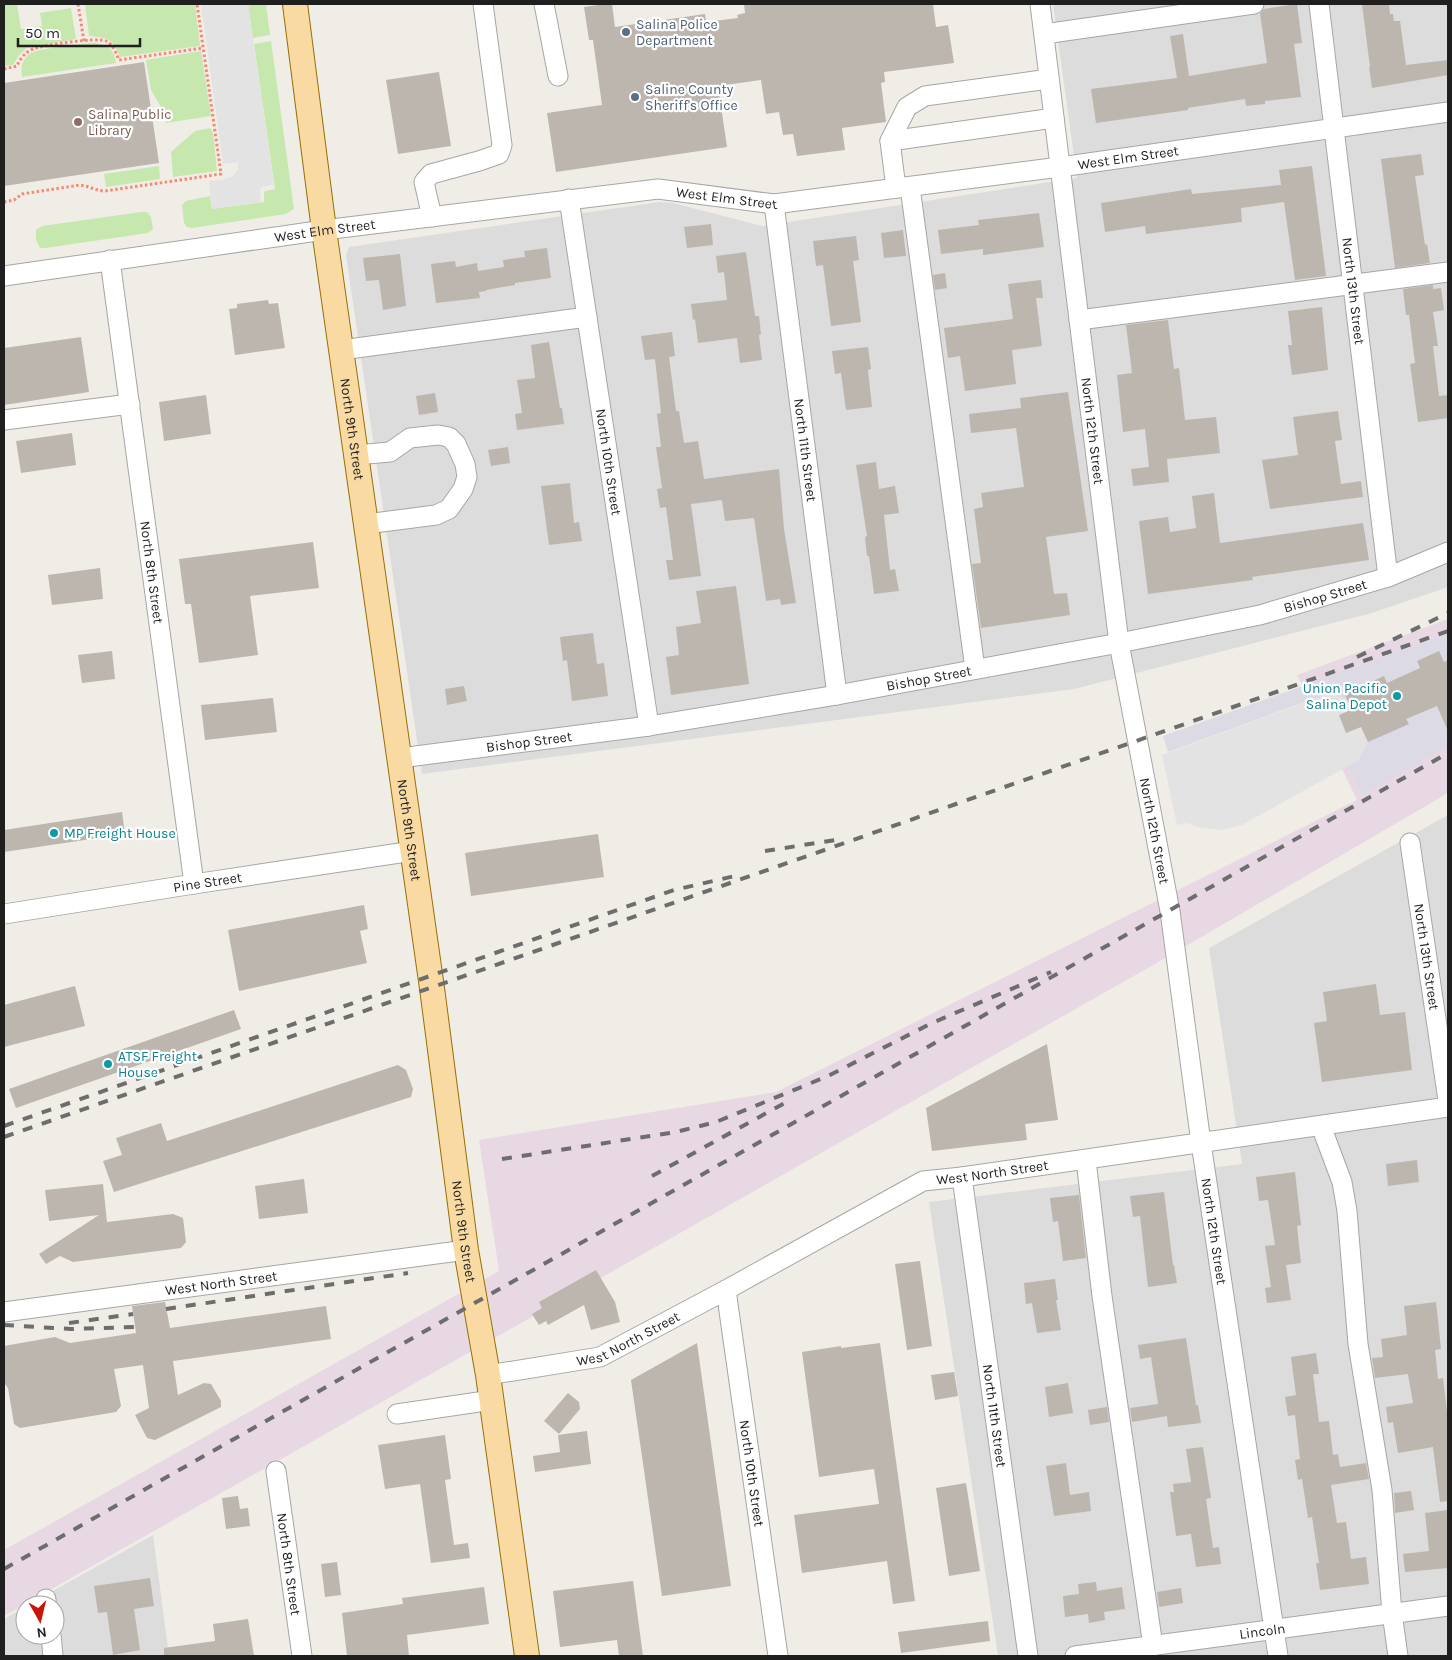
<svg xmlns="http://www.w3.org/2000/svg" width="1452" height="1660" viewBox="0 0 1452 1660" font-family="Karla,sans-serif">
	<style>
		.residential { fill: #dddcdc }
		.industrial { fill: #e8d8e4 }
		.grass { fill: #c6e8ae }
		.parking { fill: #e3e3e3 }
		.plaza { fill: #dbdae5 }
		.building { fill: #bcb6af }
		.lines { fill: none; stroke-linecap: round; stroke-linejoin: round }
		.minor-casing { stroke: #a6a6a6; stroke-width: 21 }
		.major-casing { stroke: #957005; stroke-width: 26 }
		.path { stroke: #f58972; stroke-width: 3; stroke-dasharray: 2.5 2.5; stroke-linecap: butt }
		.minor { stroke: #fff; stroke-width: 19 }
		.major { stroke: #f9daa2; stroke-width: 24 }
		.rail { stroke: #6d6d6d; stroke-width: 4; stroke-dasharray: 10 10; stroke-linecap: butt }
		.service-dot { fill: #5c6f8a; stroke: #fff; stroke-width: 2 }
		.education-dot { fill: #8d6e63; stroke: #fff; stroke-width: 2 }
		.culture-dot { fill: #0f9aa8; stroke: #fff; stroke-width: 2 }
		.labels { text-anchor: middle; dominant-baseline: central; stroke-width: 4.5; stroke-linejoin: round; paint-order: stroke }
		.service-label { font-size: 14px; fill: #4e5e75; stroke: #fff; text-anchor: start }
		.education-label { font-size: 14px; fill: #785e54; stroke: #fff; text-anchor: start }
		.street-label { font-size: 14px; fill: #1f1f1f; stroke: #fff }
		.culture-label { font-size: 14px; fill: #0d838f; stroke: #fff; text-anchor: start }
	</style>
	<rect width="100%" height="100%" fill="#f0ede6"/>
	<g class="residential">
		<polygon points="1053,4 1448,4 1448,587 1372,613 1074,689 422,774 346,255 349,247 660,202 673,203 762,226 1077,178"/>
		<polygon points="1448,815 1448,1656 998,1656 929,1202 1242,1164 1209,948"/>
		<polygon points="153,1535 169,1656 4,1656 4,1619 25,1607 25,1635 55,1635 55,1605 28,1605"/>
	</g>
	<polygon class="industrial" points="1448,619 1448,793 1155,964 4,1616 4,1550 499,1271 479,1140 776,1092 1357,800 1297,675"/>
	<g class="grass">
		<polygon points="4,4 17,4 21,29 42,26 40,13 71,8 76,39 27,48 20,54 13,65 4,66"/>
		<path d="M 85,4 L 195,4 L 200,46 L 120,57 C 113,38 108,38 89,36 Z"/>
		<polygon points="248,4 266,4 270,35 253,38"/>
		<polygon points="271,41 294,209 286,214 192,228 187,227 184,223 182,205 186,201 210,196 212,209 264,202 264,194 265,191 275,189 254,44"/>
		<path d="M 90,43 C 105,43 114,47 116,63 L 22,77 C 21,68 21,62 28,55 C 35,48 78,45 90,43 Z"/>
		<polygon points="201,51 211,116 166,123 164,112 151,90 146,60"/>
		<polygon points="210,128 213,132 217,171 173,177 171,152 195,131"/>
		<polygon points="159,166 160,179 106,187 104,174"/>
		<polygon points="141,212 147,212 151,217 153,229 148,233 45,248 40,248 36,240 36,230 42,226"/>
	</g>
	<g class="parking">
		<polygon points="201,4 248,4 274,185 262,187 260,189 261,202 212,209 209,181 223,180 233,176 238,170 238,162 223,164"/>
		<polygon points="1330,693 1347,699 1352,710 1339,715 1346,733 1361,727 1368,742 1359,760 1242,825 1223,830 1201,828 1187,823 1177,825 1162,755"/>
	</g>
	<g class="plaza">
		<polygon points="1448,634 1448,660 1444,662 1438,652 1417,661 1420,668 1387,683 1384,677 1345,694 1347,699 1329,693 1168,752 1163,736"/>
		<polygon points="1437,706 1439,711 1448,707 1448,746 1362,795 1348,767 1359,760 1368,742 1409,723 1406,719"/>
	</g>
	<g class="building">
		<polygon points="605,4 612,4 615,27 705,14 706,22 738,18 737,15 745,13 744,4 933,4 936,27 948,25 954,63 884,72 885,82 881,83 886,122 842,128 845,150 797,156 793,134 783,135 779,112 766,114 761,80 718,86 727,147 556,172 547,113 602,105 593,40 589,40 584,7"/>
		<polygon points="1297,4 1302,43 1294,44 1301,97 1265,101 1265,104 1246,106 1245,99 1188,108 1188,110 1096,123 1091,89 1177,78 1170,36 1183,34 1189,76 1267,63 1260,13 1264,9"/>
		<polygon points="1362,4 1389,4 1390,14 1393,14 1394,21 1400,21 1406,65 1448,60 1448,75 1372,88 1369,67 1370,67"/>
		<polygon points="144,62 159,163 4,186 4,83"/>
		<polygon points="439,72 451,146 398,154 386,80"/>
		<polygon points="1421,154 1424,175 1415,176 1425,245 1427,244 1430,263 1395,268 1381,159"/>
		<polygon points="1312,166 1326,276 1295,280 1284,202 1241,208 1242,222 1146,234 1145,226 1105,232 1101,203 1191,189 1192,194 1281,185 1279,170"/>
		<polygon points="1039,213 1044,247 983,255 983,249 941,254 938,230 979,225 978,220"/>
		<polygon points="711,224 713,245 687,248 684,227"/>
		<polygon points="903,230 906,256 884,258 881,233"/>
		<polygon points="856,236 859,260 853,261 861,322 831,326 823,265 816,266 813,241"/>
		<polygon points="547,248 551,278 515,283 515,285 486,290 486,291 479,292 480,298 436,303 431,264 455,261 456,267 477,263 478,271 504,267 503,260 525,257 524,251"/>
		<polygon points="746,252 755,316 759,316 761,334 759,335 762,360 740,363 737,338 698,343 695,319 693,320 691,304 727,300 724,272 718,273 716,256"/>
		<polygon points="400,254 406,306 383,310 379,280 366,281 363,258"/>
		<polygon points="945,273 947,288 935,290 933,275"/>
		<polygon points="1041,280 1043,298 1036,298 1042,346 1012,350 1016,384 965,391 960,356 948,358 944,328 1013,319 1008,284"/>
		<polygon points="1433,285 1433,289 1441,288 1444,310 1433,312 1438,346 1433,346 1439,396 1448,395 1448,418 1418,422 1410,364 1415,363 1409,315 1406,315 1403,289"/>
		<polygon points="268,300 269,304 278,303 285,348 235,355 229,309 237,308 237,304"/>
		<polygon points="1322,307 1328,370 1292,375 1288,345 1292,345 1288,311"/>
		<polygon points="1168,320 1174,369 1179,368 1185,420 1216,417 1220,453 1167,459 1169,482 1133,486 1131,469 1149,467 1145,429 1123,432 1117,375 1132,373 1126,325"/>
		<polygon points="672,332 675,356 669,357 676,411 679,411 684,443 698,441 704,479 779,469 784,529 796,603 781,605 780,599 766,601 754,518 725,521 722,500 691,504 701,576 669,580 666,560 673,560 666,507 660,508 657,489 662,488 656,447 661,447 657,414 661,413 655,359 645,360 641,336"/>
		<polygon points="81,337 89,392 4,405 4,348"/>
		<polygon points="549,342 560,408 562,408 564,424 517,430 515,414 522,413 517,380 535,378 531,345"/>
		<polygon points="868,347 871,369 868,370 872,407 846,410 841,373 835,374 832,351"/>
		<polygon points="1068,392 1088,531 1046,537 1054,594 1067,593 1070,615 981,628 972,564 981,563 974,509 983,507 981,493 1024,487 1016,428 971,433 969,414 1021,408 1020,398"/>
		<polygon points="435,393 438,412 419,415 416,396"/>
		<polygon points="206,395 211,434 164,441 159,402"/>
		<polygon points="1338,411 1342,440 1335,441 1341,484 1361,481 1363,497 1270,509 1262,460 1298,455 1293,417"/>
		<polygon points="72,433 76,465 21,473 16,441"/>
		<polygon points="508,447 510,463 491,466 488,450"/>
		<polygon points="876,462 879,489 895,486 899,513 884,515 890,570 895,569 899,591 874,594 869,556 867,556 865,537 867,536 856,465"/>
		<polygon points="570,483 574,523 579,522 582,541 549,545 541,486"/>
		<polygon points="1214,493 1220,543 1363,523 1369,560 1252,577 1253,580 1148,594 1139,521 1168,517 1170,532 1196,528 1192,496"/>
		<polygon points="313,542 319,588 250,596 258,655 199,663 191,604 185,604 179,559"/>
		<polygon points="100,568 103,599 52,605 48,575"/>
		<polygon points="736,586 749,684 671,695 666,657 679,655 676,627 701,623 696,591"/>
		<polygon points="593,633 597,664 604,663 608,696 572,701 567,660 563,661 560,637"/>
		<polygon points="112,651 115,679 82,683 78,655"/>
		<polygon points="1439,651 1444,662 1448,660 1448,731 1437,706 1406,719 1409,724 1368,742 1361,727 1346,733 1339,715 1351,710 1345,694 1384,676 1387,683 1420,668 1417,661"/>
		<polygon points="464,686 467,701 447,705 445,689"/>
		<polygon points="273,698 277,732 205,740 201,705"/>
		<polygon points="122,812 125,834 4,852 4,830"/>
		<polygon points="598,834 604,877 471,896 465,853"/>
		<polygon points="364,905 368,929 360,931 367,963 239,991 228,930"/>
		<polygon points="1376,984 1380,1015 1405,1012 1412,1070 1322,1082 1314,1023 1327,1021 1323,992"/>
		<polygon points="75,986 85,1026 4,1047 4,1005"/>
		<polygon points="234,1010 241,1029 16,1108 9,1089"/>
		<polygon points="1047,1044 1058,1120 1025,1124 1027,1140 932,1151 926,1108"/>
		<polygon points="398,1065 406,1070 413,1089 411,1097 114,1192 103,1161 122,1155 116,1138 161,1123 167,1141"/>
		<polygon points="1417,1160 1419,1182 1388,1186 1386,1164"/>
		<polygon points="1295,1172 1301,1225 1297,1226 1301,1263 1286,1265 1291,1300 1267,1303 1265,1288 1271,1287 1265,1246 1275,1245 1268,1200 1259,1201 1256,1177"/>
		<polygon points="304,1179 308,1213 259,1219 255,1186"/>
		<polygon points="103,1184 107,1222 173,1214 183,1218 186,1242 181,1248 73,1262 60,1256 46,1264 39,1254 99,1215 49,1221 45,1190"/>
		<polygon points="1164,1192 1173,1265 1174,1265 1177,1283 1148,1287 1140,1216 1133,1217 1130,1196"/>
		<polygon points="1079,1195 1086,1258 1063,1261 1058,1221 1053,1222 1050,1198"/>
		<polygon points="920,1261 932,1346 907,1350 895,1264"/>
		<polygon points="596,1270 615,1302 620,1322 591,1330 584,1305 548,1325 546,1321 539,1325 532,1314 542,1308 539,1302"/>
		<polygon points="1055,1279 1058,1300 1056,1300 1061,1330 1037,1333 1032,1303 1026,1304 1024,1283"/>
		<polygon points="165,1302 170,1328 326,1306 331,1339 173,1361 178,1395 204,1383 211,1384 221,1401 221,1407 155,1440 147,1438 135,1415 149,1408 143,1365 114,1369 121,1406 116,1412 20,1428 14,1424 8,1388 4,1383 4,1346 55,1337 70,1343 136,1333 132,1306"/>
		<polygon points="1436,1302 1441,1349 1435,1350 1438,1379 1443,1378 1448,1420 1448,1501 1440,1502 1433,1447 1398,1453 1393,1422 1388,1423 1386,1407 1413,1403 1408,1374 1375,1378 1372,1358 1383,1357 1381,1339 1407,1335 1404,1306"/>
		<polygon points="1186,1338 1196,1405 1198,1405 1201,1423 1168,1427 1167,1416 1132,1422 1130,1408 1158,1404 1151,1357 1140,1359 1138,1345"/>
		<polygon points="697,1343 731,1586 662,1596 631,1380"/>
		<polygon points="880,1343 915,1601 893,1604 887,1561 802,1573 794,1515 879,1504 874,1469 819,1477 802,1352 841,1346 841,1348"/>
		<polygon points="1316,1353 1319,1374 1313,1374 1319,1422 1329,1421 1333,1455 1338,1454 1340,1467 1366,1463 1369,1479 1331,1485 1337,1523 1346,1522 1351,1559 1366,1557 1369,1584 1320,1590 1316,1563 1319,1563 1312,1517 1308,1518 1302,1479 1298,1480 1295,1460 1300,1459 1295,1415 1288,1416 1285,1397 1296,1395 1291,1357"/>
		<polygon points="954,1372 958,1396 935,1400 931,1375"/>
		<polygon points="1068,1383 1073,1413 1049,1417 1045,1387"/>
		<polygon points="568,1393 579,1402 580,1409 559,1434 544,1421"/>
		<polygon points="1107,1407 1109,1422 1090,1425 1088,1410"/>
		<polygon points="587,1431 591,1464 535,1472 533,1456 560,1452 558,1435"/>
		<polygon points="445,1435 451,1479 445,1480 454,1545 468,1543 470,1558 431,1563 420,1484 385,1489 378,1445"/>
		<polygon points="1203,1447 1211,1498 1206,1499 1213,1548 1219,1547 1221,1564 1196,1567 1191,1534 1176,1536 1170,1492 1174,1492 1173,1484 1191,1482 1186,1449"/>
		<polygon points="1066,1463 1070,1495 1089,1492 1091,1511 1054,1516 1046,1466"/>
		<polygon points="966,1483 980,1571 949,1576 936,1488"/>
		<polygon points="1411,1491 1414,1510 1395,1513 1394,1493"/>
		<polygon points="238,1496 240,1509 248,1508 250,1526 226,1529 222,1498"/>
		<polygon points="1448,1510 1448,1568 1405,1572 1403,1554 1429,1551 1425,1513"/>
		<polygon points="337,1562 341,1595 325,1597 321,1564"/>
		<polygon points="150,1578 154,1606 134,1609 140,1650 113,1655 107,1612 98,1613 94,1586"/>
		<polygon points="633,1581 643,1656 619,1656 617,1640 560,1647 553,1591"/>
		<polygon points="1096,1582 1097,1591 1122,1587 1125,1609 1104,1612 1105,1620 1089,1623 1088,1614 1065,1617 1063,1596 1079,1594 1078,1584"/>
		<polygon points="484,1587 489,1624 407,1635 409,1656 347,1656 342,1613 403,1604 402,1598"/>
		<polygon points="1181,1588 1183,1603 1159,1607 1157,1592"/>
		<polygon points="248,1619 254,1656 164,1656 164,1648 215,1641 213,1624"/>
		<polygon points="988,1621 990,1641 901,1653 898,1632"/>
	</g>
	<g class="lines">
		<defs>
			<g id="minor">
				<polyline points="544,4 558,76"/>
				<path id="s1" d="M 1040,4 L 1119,643 L 1170,911 L 1201,1143 L 1278,1656"/>
				<path id="s2" d="M 1319,4 L 1388,577"/>
				<polyline points="1044,34 1254,4"/>
				<polyline points="890,141 1054,118"/>
				<polyline points="910,187 975,669"/>
				<polyline points="896,188 890,141 907,107 925,96 1049,79"/>
				<path id="s3" d="M 569,199 L 649,726"/>
				<path id="s4" d="M 774,204 L 837,695"/>
				<polyline points="432,217 424,182 431,174 479,161 499,154 502,145 483,4"/>
				<path id="s5" d="M 110,260 L 194,884"/>
				<path id="s6" d="M 4,276 L 324,230 L 658,189 L 774,204 L 1060,167 L 1448,112"/>
				<polyline points="1079,320 1448,272"/>
				<polyline points="341,350 587,317"/>
				<polyline points="4,420 130,404"/>
				<polyline points="356,455 390,452 410,438 438,435 449,437 456,444 465,464 467,477 463,489 449,509 436,515 366,524"/>
				<path id="s7" d="M 400,758 L 649,726 L 837,695 L 1119,643 L 1260,615 L 1388,577 L 1448,552"/>
				<path id="s8" d="M 1410,843 L 1448,1100"/>
				<path id="s9" d="M 4,914 L 194,884 L 413,851"/>
				<polyline points="1321,1126 1342,1182 1347,1211 1358,1344 1382,1490 1392,1613 1398,1656"/>
				<polyline points="1086,1160 1102,1296 1153,1646"/>
				<path id="s10" d="M 962,1177 L 1028,1656"/>
				<path id="s11" d="M 726,1290 L 778,1656"/>
				<path id="s12" d="M 4,1312 L 466,1250"/>
				<path id="s13" d="M 488,1375 L 600,1357 L 726,1290 L 923,1181 L 962,1177 L 1448,1107"/>
				<polyline points="397,1414 492,1400"/>
				<path id="s14" d="M 276,1471 L 302,1656"/>
				<polyline points="46,1599 46,1605"/>
				<polyline points="51,1635 53,1656"/>
				<path id="s15" d="M 1075,1656 L 1448,1606"/>
			</g>
			<g id="major">
				<path id="s16" d="M 295,4 L 324,230 L 432,988 L 466,1250 L 488,1375 L 527,1656"/>
			</g>
		</defs>
		<use href="#minor" class="minor-casing"/>
		<use href="#major" class="major-casing"/>
		<g class="path">
			<polyline points="78,4 84,41"/>
			<path d="M 4,69 L 17,66 C 20,59 25,52 33,49 C 43,45 97,37 106,41 C 113,44 116,53 119,60 L 203,48"/>
			<path d="M 4,202 L 14,200 L 22,194 L 80,185 C 89,186 96,191 105,191 L 221,174 L 197,4"/>
		</g>
		<use href="#minor" class="minor"/>
		<use href="#major" class="major"/>
		<g class="rail">
			<polyline points="1357,657 1448,613"/>
			<polyline points="765,851 842,839"/>
			<polyline points="4,1126 674,890 735,876"/>
			<polyline points="4,1137 1279,691 1448,631"/>
			<polyline points="502,1159 676,1132 716,1122 828,1076 932,1023 1051,972"/>
			<polyline points="652,1176 792,1099"/>
			<polyline points="166,1309 408,1273"/>
			<polyline points="69,1323 133,1314"/>
			<polyline points="4,1325 71,1329 135,1327"/>
			<polyline points="4,1569 1448,753"/>
		</g>
	</g>
	<g class="service-dot">
		<circle cx="626" cy="32" r="5"/>
		<circle cx="635" cy="97" r="5"/>
	</g>
	<circle class="education-dot" cx="78" cy="122" r="5"/>
	<g class="culture-dot">
		<circle cx="1397" cy="696" r="5"/>
		<circle cx="54" cy="833" r="5"/>
		<circle cx="108" cy="1064" r="5"/>
	</g>
	<g class="labels">
		<g class="service-label">
			<text x="636" y="24">Salina Police<tspan x="636" dy="16">Department</tspan></text>
			<text x="645" y="89">Saline County<tspan x="645" dy="16">Sheriff's Office</tspan></text>
		</g>
		<g class="education-label">
			<text x="88" y="114">Salina Public<tspan x="88" dy="16">Library</tspan></text>
		</g>
		<g class="street-label">
			<text stroke="none"><textPath href="#s6" startOffset="1134">West Elm Street</textPath></text>
			<text stroke="none"><textPath href="#s6" startOffset="729">West Elm Street</textPath></text>
			<text stroke="none"><textPath href="#s6" startOffset="324">West Elm Street</textPath></text>
			<text stroke="none"><textPath href="#s2" startOffset="289">North 13th Street</textPath></text>
			<text stroke="none"><textPath href="#s16" startOffset="429">North 9th Street</textPath></text>
			<text stroke="none"><textPath href="#s1" startOffset="430">North 12th Street</textPath></text>
			<text stroke="none"><textPath href="#s4" startOffset="248">North 11th Street</textPath></text>
			<text stroke="none"><textPath href="#s3" startOffset="266">North 10th Street</textPath></text>
			<text stroke="none"><textPath href="#s5" startOffset="315">North 8th Street</textPath></text>
			<text stroke="none"><textPath href="#s7" startOffset="940">Bishop Street</textPath></text>
			<text stroke="none"><textPath href="#s7" startOffset="535">Bishop Street</textPath></text>
			<text stroke="none"><textPath href="#s7" startOffset="130">Bishop Street</textPath></text>
			<text stroke="none"><textPath href="#s16" startOffset="834">North 9th Street</textPath></text>
			<text stroke="none"><textPath href="#s1" startOffset="835">North 12th Street</textPath></text>
			<text stroke="none"><textPath href="#s9" startOffset="206">Pine Street</textPath></text>
			<text stroke="none"><textPath href="#s8" startOffset="115">North 13th Street</textPath></text>
			<text stroke="none"><textPath href="#s13" startOffset="551">West North Street</textPath></text>
			<text stroke="none"><textPath href="#s16" startOffset="1239">North 9th Street</textPath></text>
			<text stroke="none"><textPath href="#s1" startOffset="1240">North 12th Street</textPath></text>
			<text stroke="none"><textPath href="#s12" startOffset="219">West North Street</textPath></text>
			<text stroke="none"><textPath href="#s13" startOffset="146">West North Street</textPath></text>
			<text stroke="none"><textPath href="#s10" startOffset="241">North 11th Street</textPath></text>
			<text stroke="none"><textPath href="#s11" startOffset="185">North 10th Street</textPath></text>
			<text stroke="none"><textPath href="#s14" startOffset="94">North 8th Street</textPath></text>
			<text stroke="none"><textPath href="#s15" startOffset="189">Lincoln</textPath></text>
		</g>
		<g class="culture-label">
			<text x="1387" y="688" text-anchor="end">Union Pacific<tspan x="1387" dy="16">Salina Depot</tspan></text>
			<text x="64" y="833">MP Freight House</text>
			<text x="118" y="1056">ATSF Freight<tspan x="118" dy="16">House</tspan></text>
		</g>
	</g>
	<rect width="1452" height="1660" fill="none" stroke="#1f1f1f" stroke-width="10"/>
	<g transform="translate(40 1620) rotate(172)"><circle r="24" fill="#ffffff" stroke="#a5a5a5"/>
	<path d="M0-4L9 19L0 12L-9 19Z" fill="#c71607"/>
	<text y="-8" font-size="14" font-weight="bold" text-anchor="middle" fill="#1f1f1f">N</text>
	</g>
	<path d="M18 38v8h122v-8" fill="none" stroke="#1f1f1f" stroke-width="2.5"/>
	<text x="25" y="38" font-size="15" fill="#1f1f1f" stroke="#ffffff" stroke-width="4" paint-order="stroke">50 m</text>
</svg>
